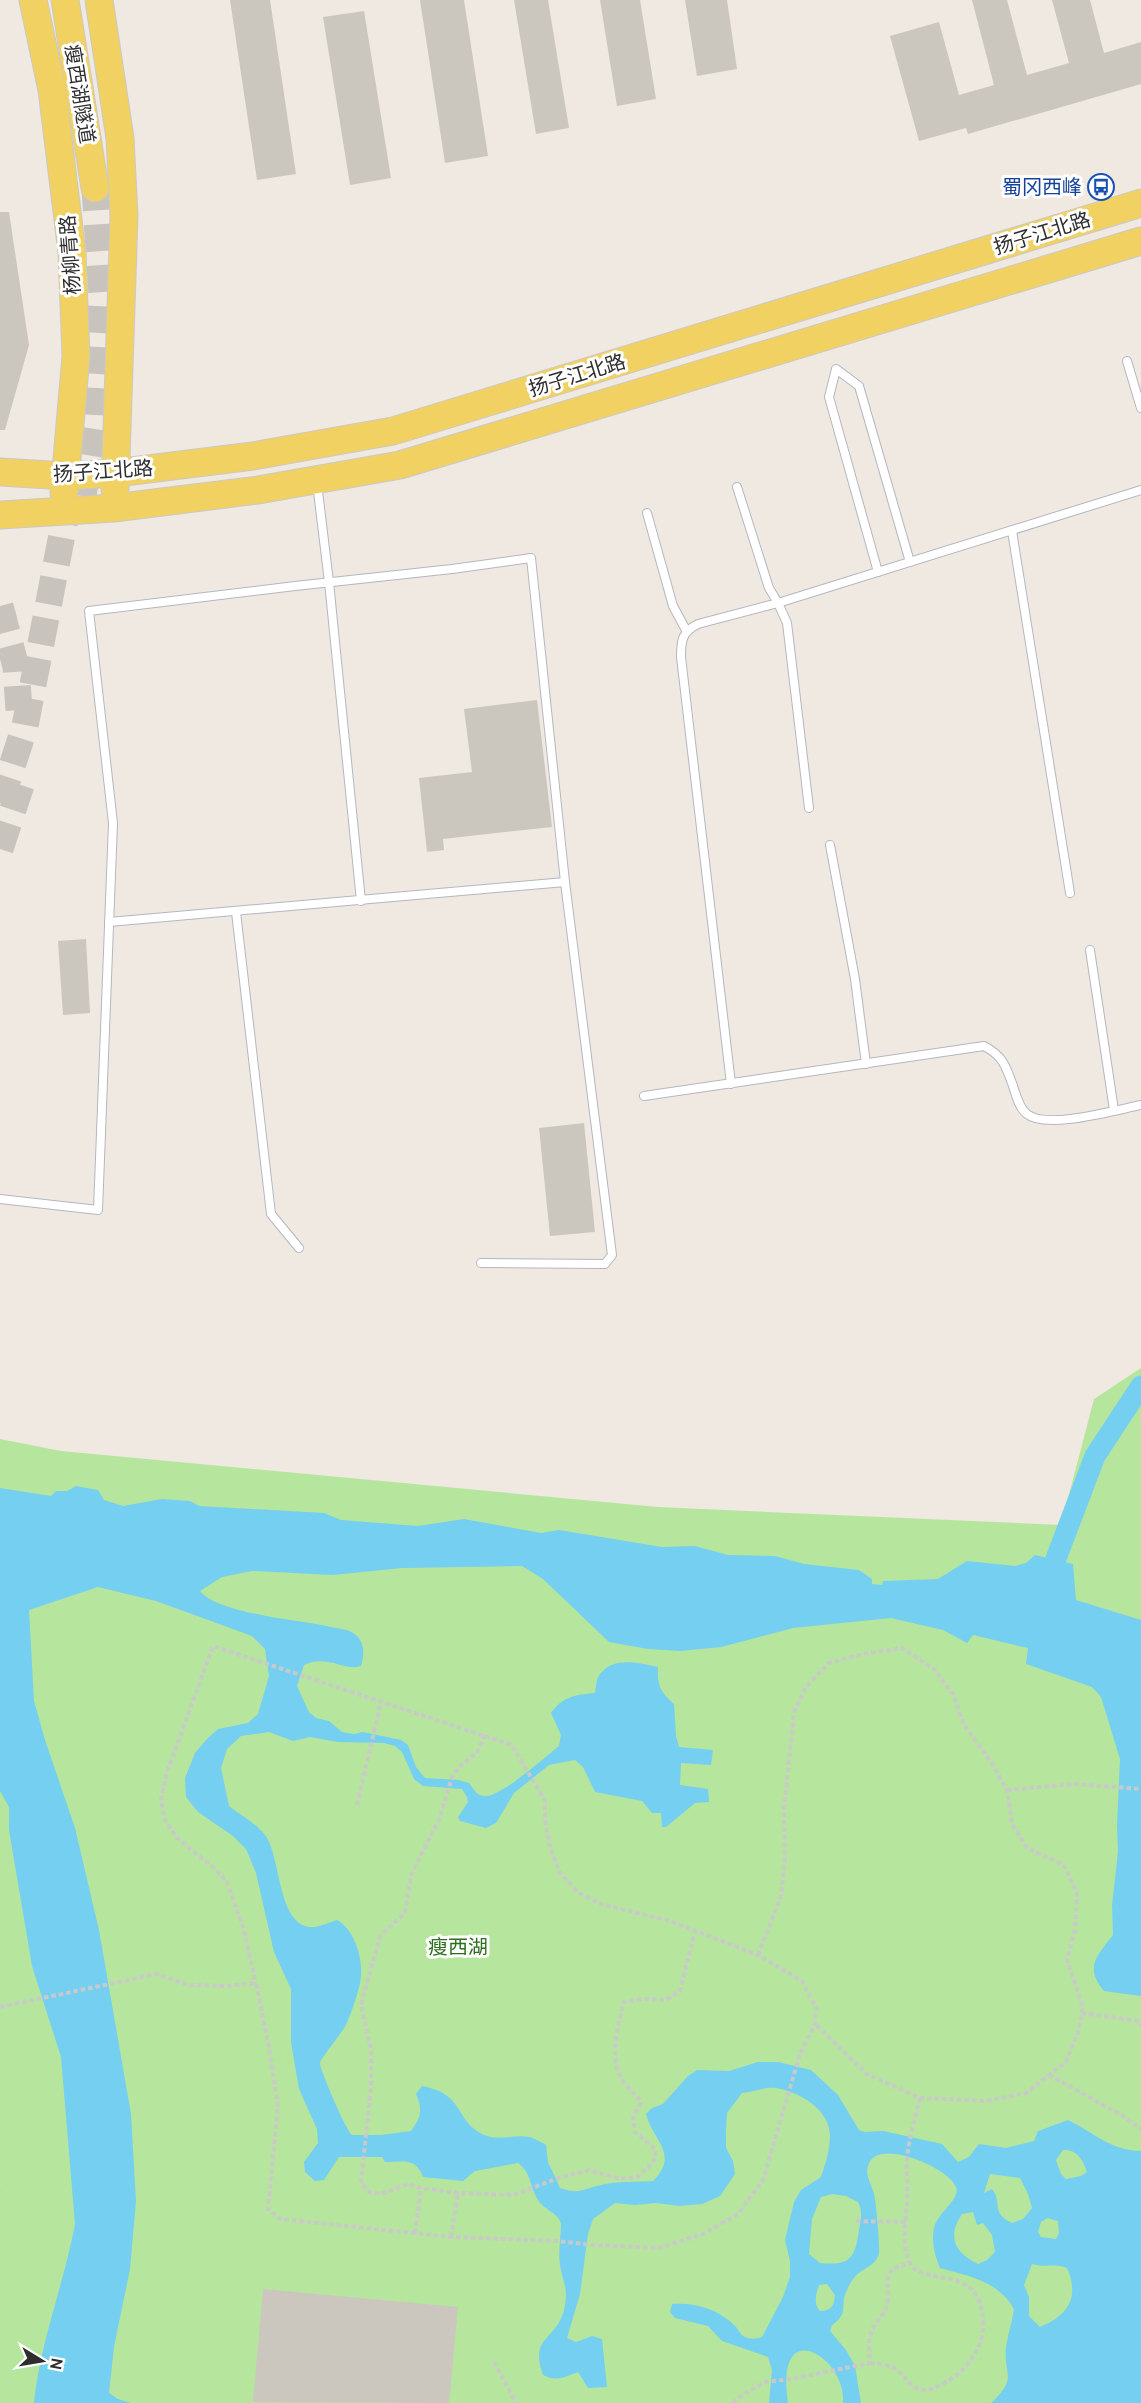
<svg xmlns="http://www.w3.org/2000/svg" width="1141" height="2403" viewBox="0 0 1141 2403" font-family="Cabin,'Noto Sans SC',sans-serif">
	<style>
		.green { fill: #b6e59e }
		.water { fill: #75cff0; fill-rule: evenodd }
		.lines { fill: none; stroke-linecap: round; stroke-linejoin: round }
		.canal { stroke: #75cff0; stroke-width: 21 }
		.building { fill: #cbc7bf }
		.primary-tunnel { stroke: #c8c4bd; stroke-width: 27; stroke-dasharray: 27 14; stroke-linecap: butt }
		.service-casing { stroke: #b4b7c1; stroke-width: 10 }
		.primary-casing { stroke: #c9c9c9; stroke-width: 29 }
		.path { stroke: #c9c9c9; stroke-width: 4; stroke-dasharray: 4.5 3; stroke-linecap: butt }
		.service { stroke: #fff; stroke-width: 8 }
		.primary { stroke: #f2d163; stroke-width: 27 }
		.labels { text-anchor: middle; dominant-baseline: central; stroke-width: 6; stroke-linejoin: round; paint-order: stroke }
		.street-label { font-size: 20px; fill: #2e2e2e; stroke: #fff }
		.transit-label { font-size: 20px; fill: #164399; stroke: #fff; text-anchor: end }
		.park-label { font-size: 20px; fill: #2c6e1b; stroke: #fff }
	</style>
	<rect width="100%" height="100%" fill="#efe9e1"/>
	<polygon class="green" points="1141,1368 1141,2403 0,2403 0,1439 61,1451 658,1507 1061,1525 1094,1399"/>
	<path class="water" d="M 76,1486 L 98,1490 L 104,1500 L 123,1506 L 162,1499 L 190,1501 L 199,1506 L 324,1513 L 341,1520 L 418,1526 L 464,1519 L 541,1533 L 559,1530 L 662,1547 L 695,1546 L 728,1555 L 775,1556 L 804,1564 L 859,1570 L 872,1579 L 872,1584 L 882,1585 L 883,1581 L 938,1579 L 967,1561 L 1015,1566 L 1026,1563 L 1035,1555 L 1073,1564 L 1076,1600 L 1141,1620 L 1141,1996 L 1104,1991 C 1084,1967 1097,1956 1113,1935 L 1112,1905 L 1118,1852 L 1117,1826 L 1120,1759 L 1101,1697 L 1092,1687 L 1026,1664 L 1028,1648 L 973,1635 L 967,1643 L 943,1630 L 891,1618 L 793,1628 L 721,1647 L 680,1651 L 648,1649 L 609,1642 L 543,1579 L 522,1566 L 402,1568 L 333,1575 L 252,1571 L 222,1577 L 200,1591 C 218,1614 301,1620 331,1627 C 340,1629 350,1629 357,1636 C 365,1644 364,1656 361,1666 C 344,1672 328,1654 304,1665 L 297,1686 L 309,1712 L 316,1718 L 329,1721 L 342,1732 L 354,1734 L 363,1732 L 401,1740 L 408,1745 L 416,1767 L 425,1778 L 458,1780 L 469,1783 C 473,1788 476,1795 483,1796 C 499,1799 545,1757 559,1746 L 561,1735 L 551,1713 C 563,1696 575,1695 595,1693 C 596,1687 596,1679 600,1674 C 614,1656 639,1663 658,1667 C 657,1685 660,1692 674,1704 L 676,1736 L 679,1747 L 713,1750 L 711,1765 L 681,1763 L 680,1785 L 708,1789 L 709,1802 L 695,1803 L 666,1827 L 662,1827 L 661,1813 L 652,1813 L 642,1801 L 595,1792 L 583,1767 L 575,1760 L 549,1765 L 514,1793 L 496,1823 L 486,1828 L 460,1821 L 458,1817 L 468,1802 L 467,1797 L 462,1789 L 423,1786 L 414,1779 L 402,1752 L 395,1746 L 384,1743 L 338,1742 L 310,1737 L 293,1741 L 269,1732 L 241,1736 L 227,1749 L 221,1768 L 229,1806 C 240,1815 256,1823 265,1835 C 281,1855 277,1924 310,1927 C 318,1928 330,1922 337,1920 C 354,1929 363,1958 361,1976 C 360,1989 351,2014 346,2025 C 341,2034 321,2058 320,2063 C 320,2070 346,2130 352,2135 L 381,2135 L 411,2131 C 421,2118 423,2110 416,2094 L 422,2086 C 465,2094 454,2119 482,2134 C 499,2142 512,2134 529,2137 C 534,2138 541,2142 546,2145 L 548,2162 L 560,2188 C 580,2195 582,2189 601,2185 C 617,2181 636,2182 653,2181 C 680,2154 653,2141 646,2114 L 652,2108 L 663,2104 L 688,2076 L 697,2070 L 729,2071 L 758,2062 L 778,2062 L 811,2070 L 838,2095 L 859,2130 L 865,2132 L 883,2131 L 942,2144 L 958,2162 L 969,2157 L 979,2144 L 1006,2148 L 1034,2141 L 1038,2131 L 1068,2120 C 1095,2133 1109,2150 1141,2151 L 1141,2403 L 991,2403 C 1019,2377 1003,2375 1006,2347 C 1008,2334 1012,2322 1014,2309 C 998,2281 969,2276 940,2268 C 935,2255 931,2243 934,2228 C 937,2213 961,2199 956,2187 C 949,2168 880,2138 869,2163 C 864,2174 871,2183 874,2194 C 876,2200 880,2248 879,2253 C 876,2267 861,2268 854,2278 C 851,2281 849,2286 847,2290 C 839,2305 850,2313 832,2325 L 830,2331 L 846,2350 L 855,2366 L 861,2403 L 843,2403 C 847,2358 774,2312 788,2403 L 769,2403 L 772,2370 L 768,2357 L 722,2341 L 708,2326 L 675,2318 L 670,2312 L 672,2304 C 694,2302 718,2309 734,2325 C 738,2328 740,2334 743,2336 C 750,2340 756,2339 762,2337 L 783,2297 L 790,2277 L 790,2261 L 785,2240 L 794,2202 L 801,2190 L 821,2177 C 825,2165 830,2150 830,2136 C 830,2109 798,2091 775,2088 C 765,2087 752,2092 742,2093 L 727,2113 L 726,2130 L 726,2148 L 733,2161 L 735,2174 L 720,2196 L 702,2204 L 679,2206 L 656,2203 L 635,2205 L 615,2203 L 593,2219 L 588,2234 L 580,2294 L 567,2338 L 576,2342 L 592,2336 L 602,2339 L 607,2387 L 588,2388 L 578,2372 C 565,2377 556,2382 543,2375 C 529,2336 556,2341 564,2310 C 569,2287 563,2285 560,2265 C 558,2252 561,2236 561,2223 C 557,2212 544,2210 538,2200 C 530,2187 531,2172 518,2163 L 475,2171 L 463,2181 L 423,2177 C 416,2157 403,2162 385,2162 L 382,2157 L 339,2157 L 324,2180 L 315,2181 L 305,2172 L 304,2162 L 318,2143 L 317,2129 L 299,2089 L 291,2042 L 291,1989 L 274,1952 L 256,1873 L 246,1849 L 233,1836 L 198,1812 L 186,1797 L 185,1778 L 195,1753 L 207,1739 L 218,1729 L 248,1723 L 258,1714 L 269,1676 L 265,1649 L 252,1636 L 156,1601 L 98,1587 L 29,1610 L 34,1701 L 45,1740 L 75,1828 L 99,1930 L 131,2114 L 136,2201 L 130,2269 L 114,2347 L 109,2393 L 118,2399 L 131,2403 L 34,2403 C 40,2342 64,2284 75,2224 L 61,2057 L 32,1966 L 9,1830 L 9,1807 L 0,1791 L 0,1488 L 51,1496 L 56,1491 L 67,1491 ZM 1063,2150 C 1077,2149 1083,2160 1087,2172 L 1081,2176 L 1066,2179 L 1061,2174 L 1056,2160 ZM 990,2174 L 1020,2178 L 1028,2194 L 1032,2208 L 1023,2219 L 1012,2223 C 990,2213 1003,2202 992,2189 L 984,2193 ZM 832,2194 L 846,2196 L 858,2202 C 863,2212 861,2219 859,2230 C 855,2258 851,2266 820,2263 L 809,2254 L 812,2219 L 821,2197 ZM 973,2212 L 977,2225 L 983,2223 L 992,2235 L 995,2252 L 987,2260 L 978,2264 C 954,2252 947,2237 962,2214 ZM 1047,2218 L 1058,2221 L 1059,2233 L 1056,2239 L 1041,2237 L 1038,2232 L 1041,2222 ZM 1032,2264 C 1045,2268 1055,2263 1067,2268 C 1080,2297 1068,2316 1040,2327 L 1029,2316 L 1029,2297 L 1024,2285 ZM 827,2284 L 835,2295 C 834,2306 831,2311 820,2311 C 813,2304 816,2294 819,2285 Z"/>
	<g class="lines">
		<polyline class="canal" points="1046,1585 1095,1456 1141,1386"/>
	</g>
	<g class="building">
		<polygon points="230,0 270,0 296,174 257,180"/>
		<polygon points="420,0 464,0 488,156 445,163"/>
		<polygon points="514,0 548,0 569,128 536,134"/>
		<polygon points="600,0 640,0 656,99 617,106"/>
		<polygon points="685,0 727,0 737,69 697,76"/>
		<polygon points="972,0 1007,0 1027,75 1069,63 1052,0 1090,0 1104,53 1141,42 1141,84 968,134 966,128 919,141 890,36 939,22 959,95 994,85"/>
		<polygon points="364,11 391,178 350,185 323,17"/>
		<polygon points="0,212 9,212 29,345 5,430 0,430"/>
		<polygon points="537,700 552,827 443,839 444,850 427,852 419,778 472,772 464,709"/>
		<polygon points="86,939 90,1013 63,1015 58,941"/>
		<polygon points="584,1123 595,1232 550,1236 539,1128"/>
		<polygon points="263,2289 458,2307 449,2403 253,2402"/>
	</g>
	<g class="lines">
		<g class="primary-tunnel">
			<polyline points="83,496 95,422 102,295 95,188"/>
			<polyline points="0,606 16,667 19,710"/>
			<polyline points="0,803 25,726 71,488"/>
			<polyline points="0,849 21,785"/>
		</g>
		<defs>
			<g id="service">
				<polyline points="1127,361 1141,408"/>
				<polyline points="317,483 329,582 361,901"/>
				<polyline points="737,487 769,588 778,603 787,623 809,808"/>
				<polyline points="647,513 673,606 686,630"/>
				<polyline points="1012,531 1070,893"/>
				<polyline points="878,572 829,397 836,369 859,386 910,562"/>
				<polyline points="830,845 855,979 866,1064"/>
				<polyline points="236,912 271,1214 299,1248"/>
				<polyline points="109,922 565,882"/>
				<polyline points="1090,950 1114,1110"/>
				<path d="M 731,1084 L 681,657 C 681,640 682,632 698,624 L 778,603 L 1141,490"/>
				<path d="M 644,1096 L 984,1046 C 1003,1056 1006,1066 1013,1086 C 1016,1095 1019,1108 1027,1114 C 1046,1130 1116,1110 1141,1105"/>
				<polyline points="0,1199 98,1210 113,823 89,611 295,586 452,569 531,558 565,882 612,1255 605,1264 481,1263"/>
			</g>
			<g id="primary">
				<polyline points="33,0 52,90 72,252 76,356 64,493"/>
				<polyline points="65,0 95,188"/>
				<polyline points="99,0 120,138 124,216 115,489"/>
				<polyline points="0,472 66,476 116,473 253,456 393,431 1141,203"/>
				<polyline points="0,515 114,508 258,490 400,465 1141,241"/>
			</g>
		</defs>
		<use href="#service" class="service-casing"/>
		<use href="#primary" class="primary-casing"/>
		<g class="path">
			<path d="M 485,1735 L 477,1753 L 460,1766 L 452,1777 L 440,1817 L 411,1875 L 405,1913 L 380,1936 L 373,1962 L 361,2005 L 371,2050 L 371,2087 L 361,2183 L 369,2192 L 381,2194 L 408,2184 L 421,2188 L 458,2193 L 513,2195 L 559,2178 L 589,2170 L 620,2179 L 637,2177 L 648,2168 L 656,2158 L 655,2149 L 635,2132 L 633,2117 L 641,2103 C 637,2094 632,2092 626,2085 C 607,2060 617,2030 624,2002 L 644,1999 L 666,2000 L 680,1991 L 695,1931"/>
			<polyline points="1007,1790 1074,1784 1141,1789"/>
			<polyline points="357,1805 381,1702"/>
			<polyline points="758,1955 781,1896 785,1859 784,1809 794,1712 806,1687 829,1663 863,1654 902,1648 934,1669 953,1694 964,1725 993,1765 1007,1790 1012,1824 1027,1848 1064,1865 1077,1894 1075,1929 1067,1960 1083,2007 1079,2030 1066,2062 1026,2093 986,2101 920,2098 867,2074 815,2024"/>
			<polyline points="0,2007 157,1974 188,1985 228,1986 256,1983 269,2047 278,2106 268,2209 280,2219 451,2237 557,2241 593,2245 659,2248 703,2234 738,2214 763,2180 800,2054 815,2024 816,2008 802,1981 758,1955 670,1921 601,1904 579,1893 560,1873 550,1847 545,1820 545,1801 512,1745 213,1646 167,1772 161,1800 165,1820 177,1838 212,1866 227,1882 243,1927 256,1983"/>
			<polyline points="1082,2013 1138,2021 1141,2026"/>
			<polyline points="1049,2075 1123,2116 1141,2129"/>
			<polyline points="0,2190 0,2191"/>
			<polyline points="856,2221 906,2222"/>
			<polyline points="415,2233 421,2188"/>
			<polyline points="451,2237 458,2193"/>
			<polyline points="494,2362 516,2403"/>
			<path d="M 870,2363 C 877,2364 885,2364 892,2367 C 905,2372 909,2390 924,2390 C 936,2390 952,2379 960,2372 C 975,2357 985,2341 983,2320 C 979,2260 922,2290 909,2261 C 901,2243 906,2221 907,2202 C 908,2188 906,2175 907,2161 C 908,2140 915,2119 920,2098"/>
			<path d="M 733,2403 L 743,2394 L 766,2382 L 791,2379 L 870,2363 C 869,2352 868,2340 872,2330 C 876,2321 885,2315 887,2305 C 892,2291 882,2286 892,2269 L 909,2263"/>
		</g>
		<use href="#service" class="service"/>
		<use href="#primary" class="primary"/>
	</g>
	<defs>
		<symbol id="bus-ring" viewBox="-11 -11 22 22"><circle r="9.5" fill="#fff" stroke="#1a4fb4" stroke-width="1.5"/><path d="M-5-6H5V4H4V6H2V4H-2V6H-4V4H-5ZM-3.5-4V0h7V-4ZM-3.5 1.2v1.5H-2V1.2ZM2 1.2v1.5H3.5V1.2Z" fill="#1a4fb4"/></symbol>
	</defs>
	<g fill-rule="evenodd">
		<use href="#bus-ring" x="1086" y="172" width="30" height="30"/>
	</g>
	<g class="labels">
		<g class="street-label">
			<text transform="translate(80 94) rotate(81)">瘦西湖隧道</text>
			<text transform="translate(1042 233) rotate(-17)">扬子江北路</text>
			<text transform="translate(70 255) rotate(-94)">杨柳青路</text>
			<text transform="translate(577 375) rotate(-17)">扬子江北路</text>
			<text transform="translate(103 471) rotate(-4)">扬子江北路</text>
		</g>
		<g class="transit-label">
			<text x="1082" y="187">蜀冈西峰</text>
		</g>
		<g class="park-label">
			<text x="458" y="1947">瘦西湖</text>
		</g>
	</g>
	<g transform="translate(42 2361) rotate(101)" stroke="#ffffff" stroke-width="4.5" paint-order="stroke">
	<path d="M0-4.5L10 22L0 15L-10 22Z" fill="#2e2e2e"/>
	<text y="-9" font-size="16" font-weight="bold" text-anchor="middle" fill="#2e2e2e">N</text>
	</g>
</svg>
